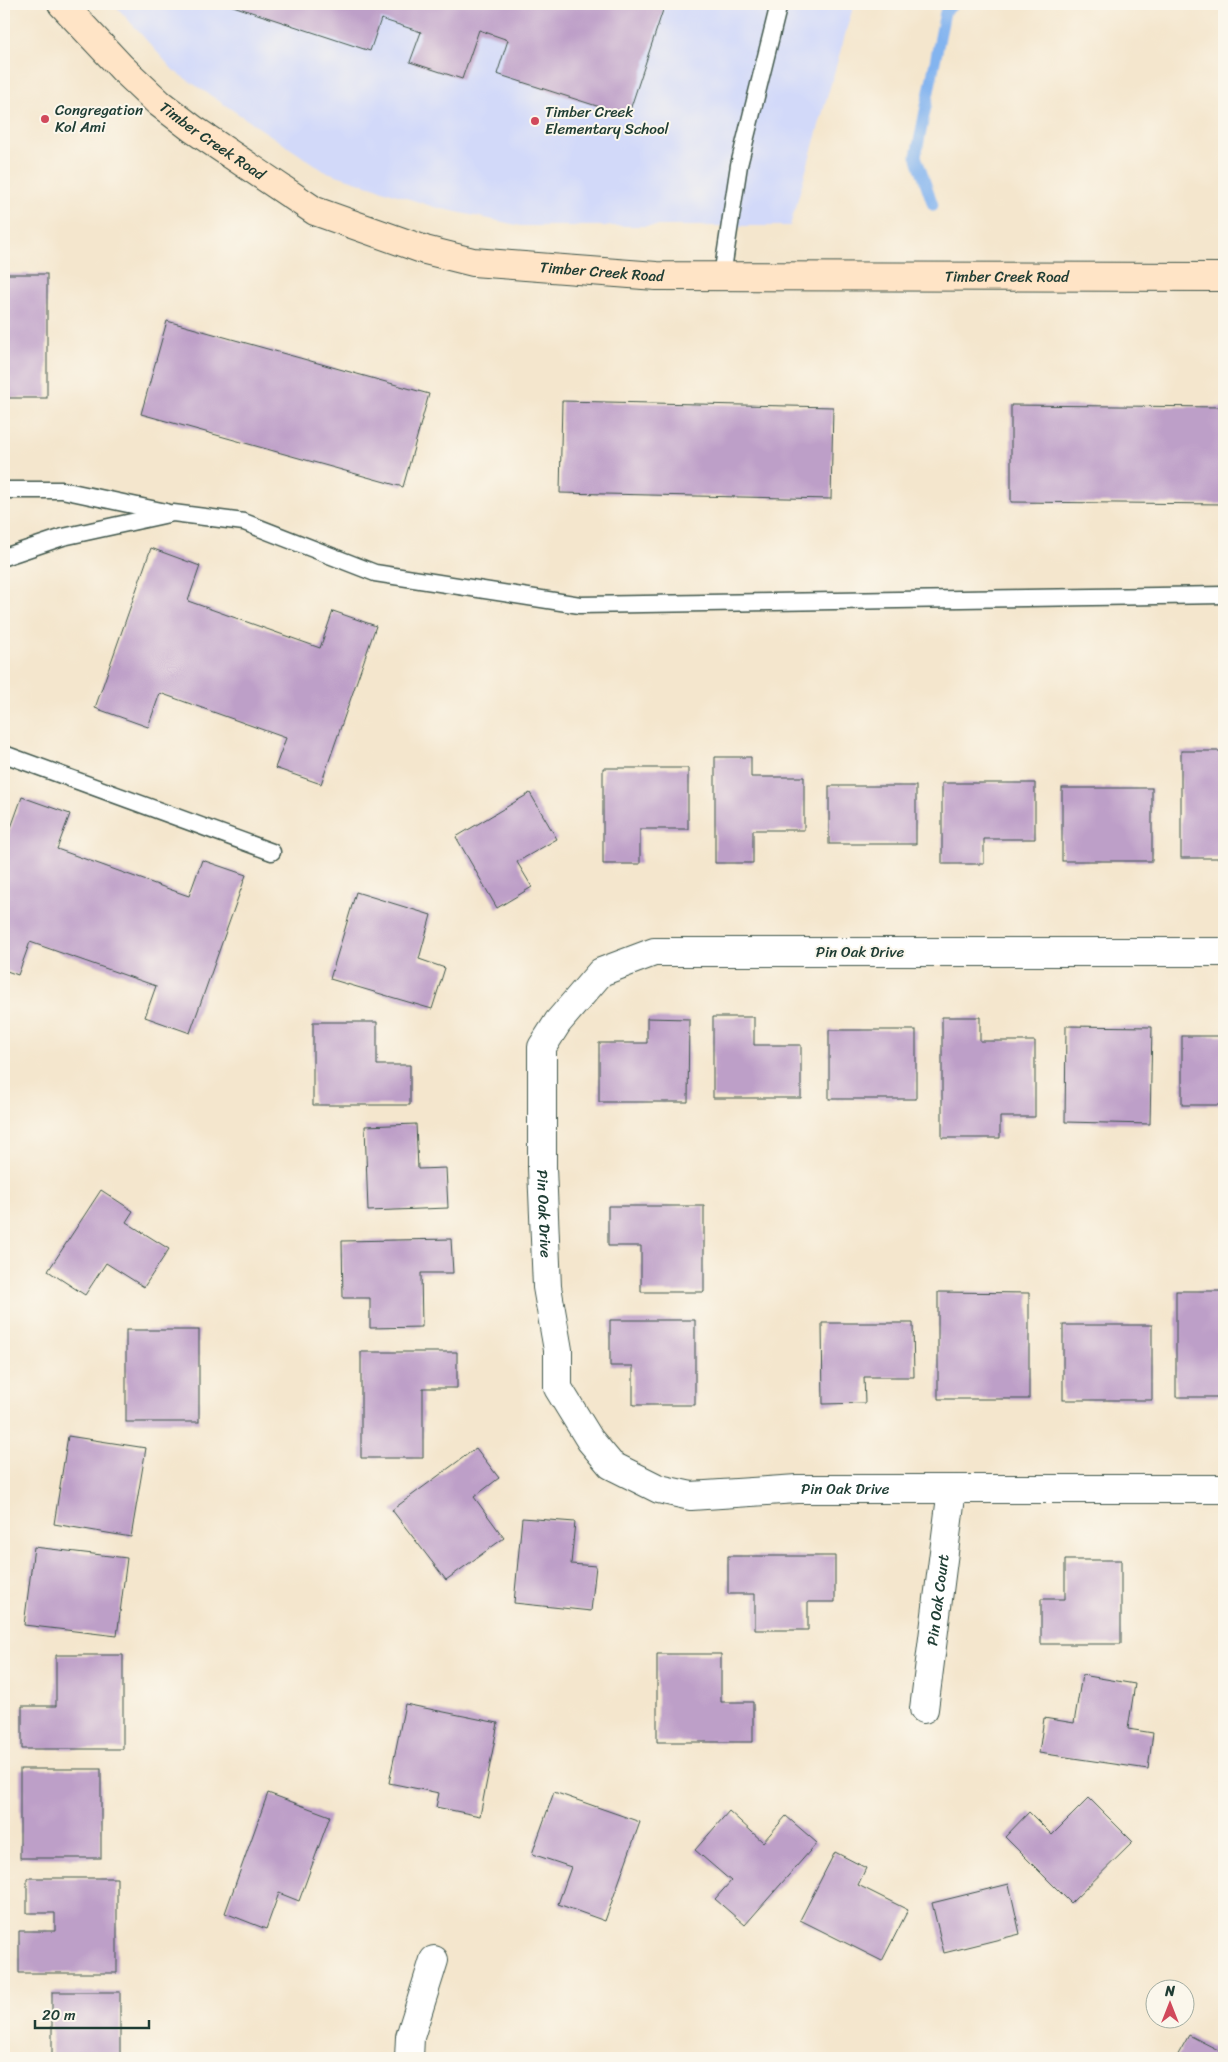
<svg xmlns="http://www.w3.org/2000/svg" width="1228" height="2062" viewBox="0 0 1228 2062" font-family="Sriracha,sans-serif">
	<style>
		.built { fill: #d2d9f9 }
		.lines { fill: none; stroke-linecap: round; stroke-linejoin: round }
		.stream { stroke: #83b4ef; stroke-width: 11 }
		.building { fill: #bd9fc8 }
		.lane-casing { stroke: #3f564b; stroke-width: 19 }
		.street-casing { stroke: #3f564b; stroke-width: 30 }
		.secondary-casing { stroke: #3f564b; stroke-width: 30 }
		.lane { stroke: #fff; stroke-width: 16 }
		.street { stroke: #fff; stroke-width: 28 }
		.secondary { stroke: #ffe4c6; stroke-width: 28 }
		.poi-dot { fill: #d1495b; stroke: #fbf7ec; stroke-width: 2 }
		.labels { text-anchor: middle; dominant-baseline: central; stroke-width: 4; stroke-linejoin: round; paint-order: stroke }
		.poi-label { font-size: 15px; fill: #1f3d34; stroke: #fbf7ec; text-anchor: start }
		.street-label { font-size: 15px; fill: #1f3d34; stroke: #fbf7ec }
	</style>
	<rect width="100%" height="100%" fill="#fbf7ec"/>
	<filter id="ink" filterUnits="userSpaceOnUse"><feTurbulence type="fractalNoise" baseFrequency=".02" numOctaves="2"/><feDisplacementMap in="SourceGraphic" scale="10" xChannelSelector="R" yChannelSelector="G"/><feConvolveMatrix kernelMatrix="1 2 1 2 8 2 1 2 1" color-interpolation-filters="sRGB"/></filter>
	<filter id="wash" filterUnits="userSpaceOnUse"><feTurbulence type="fractalNoise" baseFrequency=".0096" numOctaves="4" result="noise"/><feDisplacementMap in="SourceGraphic" scale="20" xChannelSelector="R" yChannelSelector="G"/><feGaussianBlur stdDeviation="1.12" result="paint"/><feColorMatrix in="noise" values="0 0 0 0 0 0 0 0 0 0 0 0 0 0 0 0 0 1.4 0 .05"/><feComposite in="paint" operator="in"/></filter>
	<g filter="url(#wash)">
		<rect width="100%" height="100%" fill="#f4e6cd"/>
		<polygon class="built" points="114,4 854,4 790,226 521,226 434,207 324,171 174,71"/>
		<g class="lines">
			<polyline class="stream" points="933,205 916,156 945,12 954,4"/>
		</g>
		<g id="blocks">
			<g class="building">
				<polygon points="227,4 665,4 628,116 497,74 508,40 479,30 462,79 410,62 421,32 381,19 370,51"/>
				<rect x="4" y="274" width="43" height="124"/>
				<polygon points="167,321 429,394 403,487 141,414"/>
				<polygon points="562,401 833,407 831,499 560,493"/>
				<polygon points="1011,405 1224,407 1224,504 1011,502"/>
				<polygon points="151,548 200,566 188,601 320,648 333,611 376,626 321,784 275,768 286,738 160,693 148,727 95,708"/>
				<rect x="1181" y="751" width="43" height="107"/>
				<polygon points="715,757 751,757 751,777 804,777 804,830 753,830 753,863 715,863"/>
				<polygon points="603,768 688,768 688,829 640,829 640,864 603,864"/>
				<polygon points="942,783 1035,783 1035,839 984,839 984,864 942,864"/>
				<rect x="829" y="786" width="87" height="58"/>
				<rect x="1062" y="788" width="90" height="73"/>
				<polygon points="530,793 557,839 517,862 532,887 497,908 456,837"/>
				<polygon points="22,797 70,814 57,849 183,894 189,896 202,860 246,875 190,1033 145,1017 156,986 30,942 18,975 4,970 4,847"/>
				<polygon points="356,892 431,915 419,959 445,968 432,1009 330,979"/>
				<polygon points="713,1017 754,1017 754,1045 801,1045 801,1098 713,1098"/>
				<polygon points="942,1017 980,1017 980,1041 1035,1041 1035,1117 1000,1117 1000,1138 942,1138"/>
				<polygon points="647,1018 689,1019 688,1102 599,1102 599,1043 647,1043"/>
				<polygon points="313,1022 377,1022 377,1065 410,1065 410,1105 313,1105"/>
				<polygon points="1066,1026 1152,1027 1150,1124 1065,1122"/>
				<rect x="829" y="1030" width="87" height="69"/>
				<rect x="1182" y="1036" width="42" height="69"/>
				<polygon points="416,1124 418,1169 446,1168 448,1208 368,1211 365,1126"/>
				<polygon points="101,1190 133,1211 126,1222 169,1249 144,1287 106,1263 85,1295 48,1271"/>
				<polygon points="608,1206 704,1206 704,1292 641,1292 641,1246 608,1246"/>
				<polygon points="451,1239 453,1273 421,1273 422,1327 370,1328 370,1298 343,1298 342,1241"/>
				<rect x="1176" y="1291" width="48" height="106"/>
				<polygon points="938,1292 1029,1293 1029,1399 938,1399"/>
				<polygon points="610,1320 695,1320 695,1405 633,1405 633,1366 610,1366"/>
				<polygon points="822,1323 913,1323 914,1377 864,1377 865,1403 823,1404"/>
				<rect x="1063" y="1325" width="89" height="75"/>
				<rect x="126" y="1330" width="73" height="92"/>
				<polygon points="361,1352 457,1352 457,1388 423,1388 423,1458 361,1458"/>
				<polygon points="68,1436 146,1448 131,1537 54,1524"/>
				<polygon points="476,1448 499,1478 474,1497 504,1538 446,1580 392,1510"/>
				<polygon points="522,1518 575,1522 571,1564 596,1566 591,1611 514,1603"/>
				<polygon points="34,1547 127,1558 117,1636 24,1625"/>
				<polygon points="728,1556 835,1556 835,1602 808,1602 808,1630 755,1630 755,1594 728,1594"/>
				<polygon points="1065,1560 1121,1560 1121,1644 1041,1644 1041,1599 1065,1599"/>
				<polygon points="657,1654 721,1654 721,1702 753,1702 753,1742 657,1742"/>
				<polygon points="56,1655 123,1655 123,1749 22,1749 22,1706 56,1706"/>
				<polygon points="1082,1675 1135,1684 1128,1729 1153,1733 1148,1769 1039,1753 1044,1718 1074,1723"/>
				<polygon points="405,1704 498,1723 480,1816 436,1807 439,1793 389,1783"/>
				<rect x="20" y="1769" width="81" height="89"/>
				<polygon points="554,1792 640,1822 605,1921 558,1904 571,1867 532,1854"/>
				<polygon points="268,1793 330,1816 299,1901 279,1893 266,1929 225,1913"/>
				<polygon points="1089,1798 1133,1842 1071,1903 1005,1837 1029,1812 1052,1835"/>
				<polygon points="729,1811 763,1842 786,1816 817,1843 745,1925 715,1899 731,1881 695,1850"/>
				<polygon points="835,1852 866,1868 858,1885 908,1910 882,1961 800,1920"/>
				<polygon points="27,1878 117,1878 117,1973 19,1973 19,1931 55,1931 55,1913 27,1913"/>
				<polygon points="1009,1884 1020,1934 944,1953 932,1903"/>
				<rect x="52" y="1992" width="68" height="66"/>
				<polygon points="1189,2035 1224,2053 1224,2058 1176,2058"/>
			</g>
		</g>
	</g>
	<g filter="url(#ink)">
		<use href="#blocks" fill-opacity="0" stroke="#3f564b" stroke-width="1"/>
		<g class="lines">
			<defs>
				<g id="lane">
					<polyline points="722,276 739,165 779,4"/>
					<polyline points="4,490 62,490 166,512"/>
					<polyline points="4,557 63,537 173,513 244,522 375,573 580,605 1224,595"/>
					<polyline points="4,754 272,852"/>
				</g>
				<g id="street">
					<path id="s1" d="M 1224,952 L 654,952 L 601,972 L 558,1022 L 542,1047 L 542,1168 L 547,1287 L 558,1350 L 558,1388 L 590,1440 L 611,1465 L 659,1489 L 691,1496 L 797,1489 L 1224,1489"/>
					<path id="s2" d="M 924,1709 L 952,1489"/>
					<polyline points="409,2058 410,2037 434,1960"/>
				</g>
				<g id="secondary">
					<path id="s3" d="M 62,4 L 122,68 L 159,103 L 193,129 L 315,211 L 425,250 L 473,262 L 656,276 L 1224,277"/>
				</g>
			</defs>
			<use href="#lane" class="lane-casing"/>
			<use href="#street" class="street-casing"/>
			<use href="#secondary" class="secondary-casing"/>
			<use href="#lane" class="lane"/>
			<use href="#street" class="street"/>
			<use href="#secondary" class="secondary"/>
		</g>
	</g>
	<g class="poi-dot">
		<circle cx="45" cy="119" r="5"/>
		<circle cx="535" cy="121" r="5"/>
	</g>
	<g class="labels">
		<g class="poi-label">
			<text x="55" y="110">Congregation<tspan x="55" dy="17">Kol Ami</tspan></text>
			<text x="545" y="112">Timber Creek<tspan x="545" dy="17">Elementary School</tspan></text>
		</g>
		<g class="street-label">
			<text stroke="none"><textPath href="#s3" startOffset="204">Timber Creek Road</textPath></text>
			<text stroke="none"><textPath href="#s3" startOffset="624">Timber Creek Road</textPath></text>
			<text stroke="none"><textPath href="#s3" startOffset="1029">Timber Creek Road</textPath></text>
			<text x="860" y="952">Pin Oak Drive</text>
			<text stroke="none"><textPath href="#s1" startOffset="889">Pin Oak Drive</textPath></text>
			<text stroke="none"><textPath href="#s1" startOffset="1399">Pin Oak Drive</textPath></text>
			<text stroke="none"><textPath href="#s2" startOffset="110">Pin Oak Court</textPath></text>
		</g>
	</g>
	<rect width="1228" height="2062" fill="none" stroke="#fbf7ec" stroke-width="20"/>
	<g transform="translate(1170 2004)"><circle r="24" fill="#fbf7ec" stroke="#a3ada2"/>
	<path d="M0-4L9 19L0 12L-9 19Z" fill="#d1495b"/>
	<text y="-8" font-size="14" font-weight="bold" text-anchor="middle" fill="#1f3d34">N</text>
	</g>
	<path d="M35 2020v8h114v-8" fill="none" stroke="#1f3d34" stroke-width="2.5"/>
	<text x="42" y="2020" font-size="15" fill="#1f3d34" stroke="#fbf7ec" stroke-width="4" paint-order="stroke">20 m</text>
</svg>
